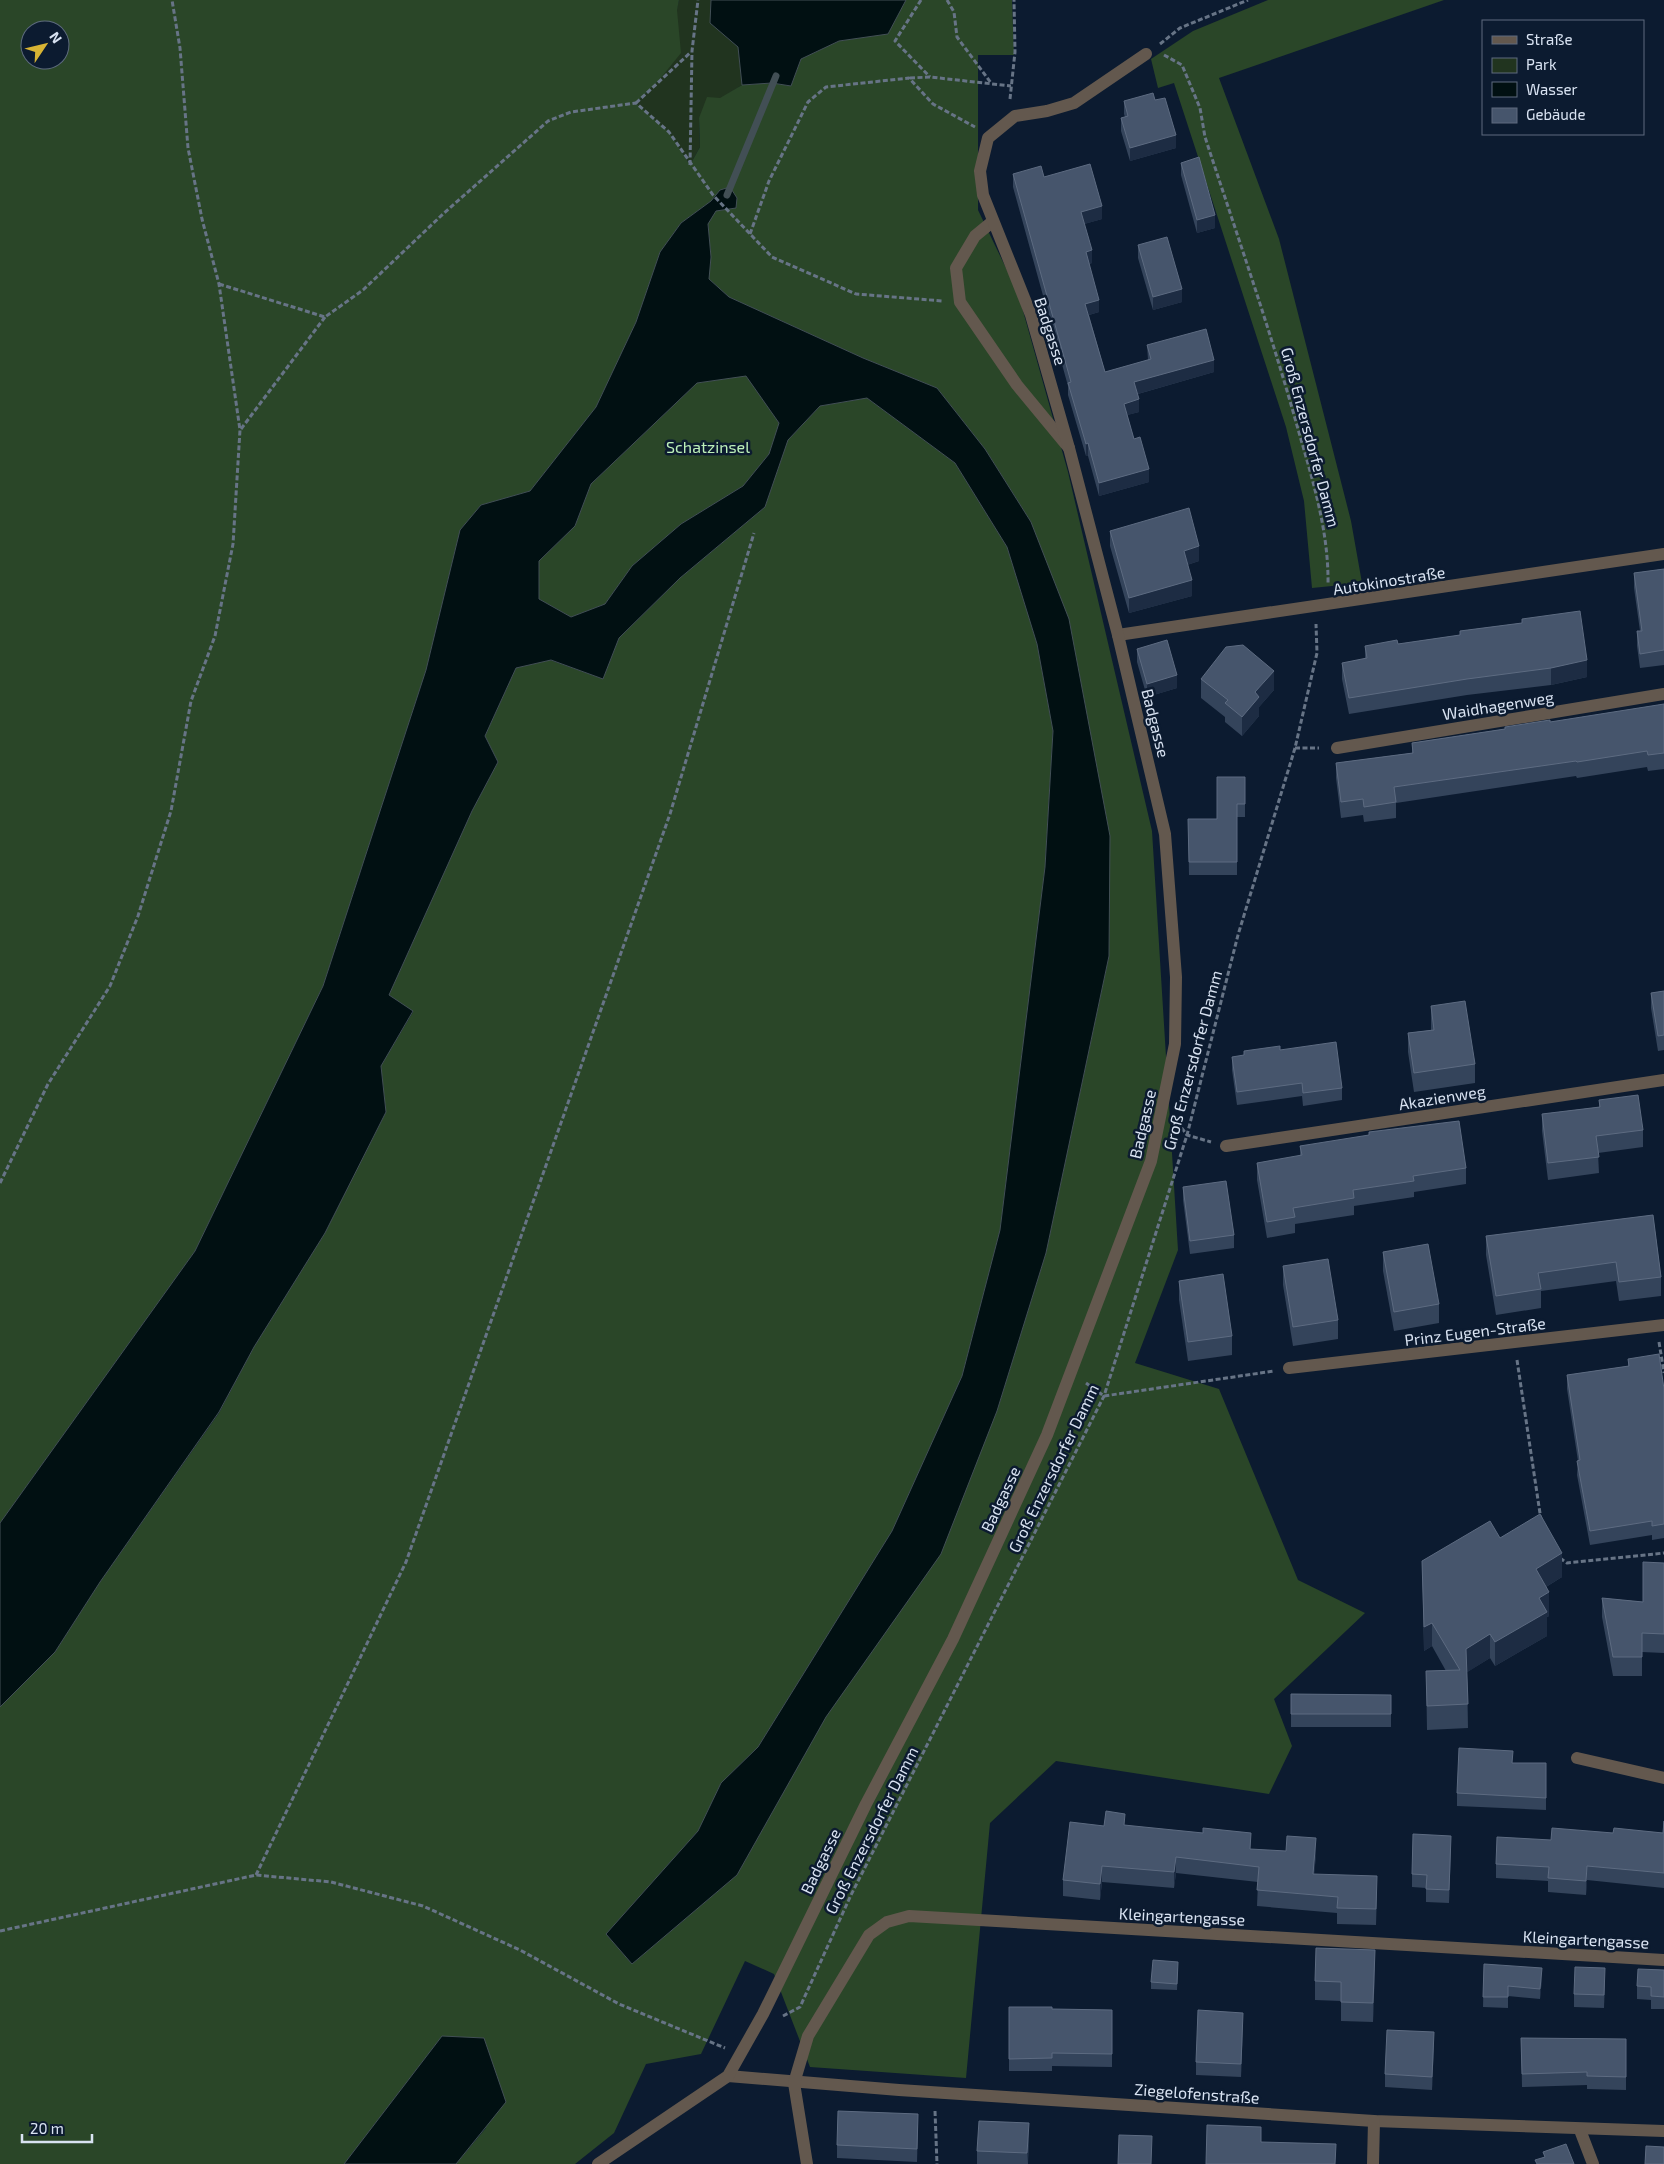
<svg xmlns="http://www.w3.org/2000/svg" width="1664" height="2164" viewBox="0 0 1664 2164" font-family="'Exo 2',sans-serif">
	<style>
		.green { fill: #21341f }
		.forest { fill: #2a4628; fill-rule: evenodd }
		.water { fill: #011012; stroke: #424f55; fill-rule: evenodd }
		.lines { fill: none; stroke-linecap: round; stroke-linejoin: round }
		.stream { stroke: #424f55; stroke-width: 7 }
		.path { stroke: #677486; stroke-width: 3; stroke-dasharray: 5 2.5; stroke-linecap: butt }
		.lane { stroke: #63584e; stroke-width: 12 }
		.street { stroke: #63584e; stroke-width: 12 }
		.wall { fill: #34445b }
		.shaded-wall { fill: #1d2c43 }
		.building { fill: #46556c; stroke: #5d6b81 }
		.labels { text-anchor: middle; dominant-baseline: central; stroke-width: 5; stroke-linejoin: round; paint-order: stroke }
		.street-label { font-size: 16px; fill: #d9e3f2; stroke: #0c1b30 }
		.park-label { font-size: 16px; fill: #bdf0b9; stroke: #0c1b30 }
	</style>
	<rect width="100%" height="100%" fill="#0c1b30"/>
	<polygon class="green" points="679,0 711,0 710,23 738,47 742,85 720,99 699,118 700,147 690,165 669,132 636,103 659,80"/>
	<g class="forest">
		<path d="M 0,0 L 679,0 L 677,10 L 681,53 L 659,80 L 636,103 L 669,132 L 690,165 L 700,147 L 699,118 L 707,97 L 720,98 L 742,85 L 772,83 L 791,86 L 801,59 L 839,41 L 888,33 L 906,0 L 1012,0 L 1014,55 L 978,55 L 978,210 L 1018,293 L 1068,472 L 1152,831 L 1178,1250 L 1135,1363 L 1219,1389 L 1298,1580 L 1365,1613 L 1274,1699 L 1292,1746 L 1269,1794 L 1056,1761 L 990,1823 L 966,2078 L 810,2067 L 774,1974 L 745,1961 L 701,2054 L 646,2064 L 614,2133 L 575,2164 L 456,2164 L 486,2128 L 442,2036 L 344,2164 L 0,2164 L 0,1707 L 55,1652 L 100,1582 L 219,1413 L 254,1347 L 325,1233 L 386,1112 L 381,1066 L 413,1012 L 389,995 L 472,811 L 498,762 L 485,736 L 516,668 L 550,660 L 603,679 L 619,638 L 680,578 L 765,507 L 788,440 L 820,406 L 867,398 L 955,463 L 1007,547 L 1037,644 L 1053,731 L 1045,867 L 1000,1230 L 962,1376 L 892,1531 L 758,1747 L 721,1783 L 698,1831 L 606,1934 L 632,1964 L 737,1875 L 997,1411 L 1046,1253 L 1109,956 L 1031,522 L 985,449 L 937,388 L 863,358 L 729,297 L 708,278 L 711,257 L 708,223 L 716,211 L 720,190 L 711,201 L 681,223 L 660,252 L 636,322 L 596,407 L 530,491 L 481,505 L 460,530 L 426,670 L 323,986 L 195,1251 L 0,1523 ZM 30,30 L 60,30 L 60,60 L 30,60 Z"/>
		<polygon points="1268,0 1444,0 1219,78 1279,239 1351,521 1362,583 1312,588 1304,501 1286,427 1174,83 1158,88 1151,59 1193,31"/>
		<polygon points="746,375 779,423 769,454 743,486 681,524 632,566 605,604 571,617 539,599 539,561 575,526 591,484 697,383"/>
	</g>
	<g class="water">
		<polygon points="711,0 906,0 888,34 839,41 801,59 791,86 772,83 742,85 738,47 710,23"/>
		<path d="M 730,187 L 737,198 L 736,208 L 716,211 L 708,224 L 711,257 L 709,279 L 729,297 L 863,358 L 937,388 L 985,449 L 1031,522 L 1069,619 L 1110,836 L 1109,956 L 1046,1253 L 997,1411 L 941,1554 L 826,1717 L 737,1875 L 632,1964 L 606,1934 L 698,1831 L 721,1783 L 758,1747 L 892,1531 L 962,1376 L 1000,1230 L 1045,867 L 1053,731 L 1037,644 L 1007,547 L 955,463 L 867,398 L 820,406 L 788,440 L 765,507 L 680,578 L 619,638 L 603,679 L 551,660 L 516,668 L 485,736 L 498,762 L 472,811 L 389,995 L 413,1011 L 381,1066 L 386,1112 L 325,1233 L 254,1347 L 219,1412 L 100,1582 L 55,1652 L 0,1707 L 0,1523 L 195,1251 L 323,986 L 426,670 L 460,530 L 481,505 L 530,491 L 596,407 L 636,322 L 660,252 L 681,223 L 711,201 L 720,190 ZM 746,376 L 779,423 L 769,454 L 743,486 L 681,524 L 632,566 L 605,604 L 571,617 L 539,599 L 539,561 L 575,526 L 591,484 L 697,383 Z"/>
		<polygon points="442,2036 484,2038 506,2102 456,2164 344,2164"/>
	</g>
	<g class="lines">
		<polyline class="stream" points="727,195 776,76"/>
		<g class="path">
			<polyline points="921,0 895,41 930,77"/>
			<polyline points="947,0 954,12 957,37 991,83"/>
			<polyline points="1160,44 1180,28 1248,0"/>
			<path d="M 1164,55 L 1182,65 L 1200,108 L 1205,137 C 1236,232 1269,326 1296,422 C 1311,475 1329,529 1328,585"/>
			<polyline points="910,78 930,77 1011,86"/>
			<polyline points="1010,99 1015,52 1014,0"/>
			<polyline points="636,103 691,52"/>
			<polyline points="690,165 692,51 698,0"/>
			<polyline points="750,234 769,181 808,102 826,87 909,78 933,104 975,127"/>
			<polyline points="219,284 325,317 363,290 443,214 548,121 571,112 636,103 669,132 713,195 772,257 856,294 943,301"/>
			<polyline points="241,429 325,317"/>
			<polyline points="1295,748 1319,748"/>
			<polyline points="1177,1122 1187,1135 1211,1142"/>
			<polyline points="0,1183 48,1084 110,986 138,916 171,811 191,701 215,636 233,544 240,430 219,284 202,219 188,148 180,48 172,0"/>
			<polyline points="1659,1342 1664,1373"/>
			<polyline points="1517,1360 1541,1520"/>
			<polyline points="1086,1383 1104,1396 1274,1371"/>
			<polyline points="1560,1558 1567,1563 1664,1553"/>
			<polyline points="256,1875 406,1562 670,814 754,533"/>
			<polyline points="0,1931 256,1875 331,1882 423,1906 520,1950 619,2004 725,2048"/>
			<polyline points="783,2016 800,2007 851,1895 1104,1396 1187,1135 1238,935 1295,748 1317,653 1316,624"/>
			<polyline points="935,2111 937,2164"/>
		</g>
		<polyline class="lane" points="992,222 975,236 956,268 960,302 1017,385 1069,448"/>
		<g class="street">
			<polyline points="1118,635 1664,554"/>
			<polyline points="1337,748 1664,694"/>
			<polyline points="1226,1146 1664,1080"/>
			<polyline points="1289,1368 1664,1325"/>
			<polyline points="1577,1758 1664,1778"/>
			<polyline points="728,2076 899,2090 1374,2121 1664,2131"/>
			<polyline points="1580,2130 1593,2164"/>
			<polyline points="598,2164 728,2076 763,2014 866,1804 953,1639 1047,1435 1151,1161 1175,1044 1176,977 1165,834 1118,635 1069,448 1031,315 983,195 980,171 988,138 1015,116 1047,111 1074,103 1146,54"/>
			<polyline points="807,2164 794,2083 808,2036 869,1935 887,1922 909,1916 1664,1960"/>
			<polyline points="1373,2164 1374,2121"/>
		</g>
	</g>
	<g class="wall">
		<polygon points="1124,101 1176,148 1130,161 1121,131 1121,118 1125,117 1124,114"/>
		<polygon points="1181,163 1215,228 1197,233 1181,175"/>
		<polygon points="1013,174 1044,177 1102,219 1084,224 1092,263 1089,264 1099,312 1089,315 1105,372 1148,360 1147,345 1214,372 1138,394 1139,412 1127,415 1134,439 1149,482 1099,496 1088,456 1086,456 1068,395 1068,386 1013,187"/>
		<polygon points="1138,245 1182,302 1153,310 1138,258"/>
		<polygon points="1110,531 1199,561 1187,565 1192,596 1129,613 1110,546"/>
		<polygon points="1664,569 1664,665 1640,668 1637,646 1637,631 1640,631 1634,588 1634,573"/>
		<polygon points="1522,619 1587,677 1551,685 1467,695 1349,714 1342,679 1342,663 1365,659 1365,646 1398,644 1460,635 1460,631 1522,623"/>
		<polygon points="1137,649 1177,688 1147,697 1137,662"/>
		<polygon points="1201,679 1274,690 1259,707 1259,716 1242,736 1225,722 1225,717 1201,698"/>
		<polygon points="1664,704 1664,769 1648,771 1647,767 1577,778 1576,776 1396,803 1396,818 1364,822 1363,815 1341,818 1336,778 1336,763 1412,753 1412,743 1550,722"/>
		<polygon points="1245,777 1245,817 1237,817 1237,875 1189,875 1188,819 1217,819"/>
		<polygon points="1664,991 1664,1050 1658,1051 1651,1008 1651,993"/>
		<polygon points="1431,1006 1475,1064 1475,1083 1414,1092 1408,1052 1408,1033 1431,1030"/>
		<polygon points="1280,1050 1342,1088 1342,1100 1303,1106 1302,1096 1237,1105 1232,1070 1232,1057 1244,1056 1244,1051"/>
		<polygon points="1599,1100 1643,1130 1643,1147 1598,1153 1599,1173 1548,1180 1542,1131 1542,1114 1599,1107"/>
		<polygon points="1300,1146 1466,1168 1466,1184 1414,1192 1414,1197 1354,1206 1354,1215 1295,1224 1295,1233 1267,1238 1257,1180 1257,1163 1300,1156"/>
		<polygon points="1183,1187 1234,1235 1234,1248 1190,1254 1183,1200"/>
		<polygon points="1653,1215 1661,1277 1661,1296 1619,1301 1616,1281 1541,1291 1541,1308 1496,1315 1486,1255 1486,1236"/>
		<polygon points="1383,1252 1439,1304 1439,1323 1394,1331 1383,1271"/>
		<polygon points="1283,1266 1338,1320 1338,1339 1293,1346 1283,1285"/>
		<polygon points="1179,1281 1232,1336 1232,1355 1188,1361 1179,1300"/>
		<polygon points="1628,1359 1664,1389 1664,1538 1652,1540 1652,1535 1590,1545 1577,1475 1578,1461 1567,1389 1567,1375 1628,1366"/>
		<polygon points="1500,1538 1562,1577 1546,1587 1549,1616 1547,1617 1547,1636 1495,1666 1490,1658 1467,1672 1468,1728 1427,1730 1426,1671 1446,1671 1432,1646 1424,1651 1422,1561"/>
		<polygon points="1664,1563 1664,1653 1642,1652 1642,1676 1613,1676 1602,1617 1602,1598 1643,1602"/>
		<polygon points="1291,1694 1391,1695 1391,1727 1291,1727"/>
		<polygon points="1513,1763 1546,1763 1546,1810 1457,1806 1457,1793"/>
		<polygon points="1664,1821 1664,1888 1587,1880 1586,1895 1548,1892 1548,1881 1496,1878 1496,1864 1551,1840 1613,1833 1663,1833"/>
		<polygon points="1104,1826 1125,1826 1251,1849 1316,1855 1314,1874 1377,1892 1376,1925 1337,1924 1337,1913 1257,1906 1258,1882 1176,1873 1174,1888 1102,1882 1100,1900 1063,1896 1063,1880"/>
		<polygon points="1451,1849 1449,1903 1426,1902 1426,1888 1412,1887 1412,1874"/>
		<polygon points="1484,1964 1542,1978 1540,1999 1508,1996 1508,2008 1483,2007"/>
		<polygon points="1178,1968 1177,1990 1151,1989 1151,1982"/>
		<polygon points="1375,1969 1373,2022 1341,2021 1341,2001 1315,2000 1315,1981"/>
		<polygon points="1664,1970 1664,2009 1651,2009 1651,2000 1637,1999 1637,1986"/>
		<polygon points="1605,1981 1604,2008 1574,2007 1574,1994"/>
		<polygon points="1009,2007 1052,2009 1112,2010 1112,2067 1052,2066 1052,2071 1009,2071"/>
		<polygon points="1243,2025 1241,2077 1196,2075 1196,2062"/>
		<polygon points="1521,2038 1626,2039 1626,2090 1587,2089 1587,2085 1522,2087"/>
		<polygon points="1434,2045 1432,2090 1385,2087 1385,2074"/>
		<polygon points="918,2126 917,2162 837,2158 837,2145"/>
		<polygon points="1029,2136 1028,2164 977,2164 977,2151"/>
	</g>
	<g class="shaded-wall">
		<polygon points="1176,135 1176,148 1130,161 1130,148"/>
		<polygon points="1102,206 1102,219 1081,225 1081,212"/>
		<polygon points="1215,215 1215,228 1197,233 1197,220"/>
		<polygon points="1092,250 1092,263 1086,265 1086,252"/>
		<polygon points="1182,289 1182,302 1153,310 1153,297"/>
		<polygon points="1099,300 1099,312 1085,316 1085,304"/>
		<polygon points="1214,360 1214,372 1134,395 1134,382"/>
		<polygon points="1139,399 1139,412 1124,416 1124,404"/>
		<polygon points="1088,443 1088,456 1086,456 1086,444"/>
		<polygon points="1149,469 1149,482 1099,496 1099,483"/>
		<polygon points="1199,546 1199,561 1184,566 1184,551"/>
		<polygon points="1192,580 1192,596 1129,613 1129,598"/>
		<polygon points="1587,660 1587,677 1551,685 1551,668"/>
		<polygon points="1274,671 1274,690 1259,707 1259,716 1242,736 1242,717 1255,692"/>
		<polygon points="1177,675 1177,688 1147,697 1147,684"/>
		<polygon points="1562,1553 1562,1577 1536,1593 1536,1569"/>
		<polygon points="1549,1592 1549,1616 1547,1617 1547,1636 1495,1666 1495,1642 1539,1598"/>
		<polygon points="1432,1623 1432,1646 1424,1651 1424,1627"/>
		<polygon points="1490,1634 1490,1658 1466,1673 1466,1649"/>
		<polygon points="1451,1836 1451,1849 1449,1903 1449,1890"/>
		<polygon points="1316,1838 1316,1855 1313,1890 1313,1874"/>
		<polygon points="1176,1857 1176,1873 1174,1888 1174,1872"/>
		<polygon points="1102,1866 1102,1882 1100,1900 1100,1884"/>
		<polygon points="1587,1866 1587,1880 1586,1895 1586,1881"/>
		<polygon points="1375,1950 1375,1969 1373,2022 1373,2003"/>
		<polygon points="1542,1968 1542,1978 1540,1999 1540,1989"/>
		<polygon points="1243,2013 1243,2025 1241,2077 1241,2064"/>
		<polygon points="1434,2032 1434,2045 1432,2090 1432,2077"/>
		<polygon points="1029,2123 1029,2136 1027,2164 1027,2153"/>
	</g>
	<g class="building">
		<polygon points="1153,93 1155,100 1165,98 1176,135 1130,148 1121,118 1128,116 1124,101"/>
		<polygon points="1199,157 1215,215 1197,220 1181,163"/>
		<polygon points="1090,164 1102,206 1081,212 1092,250 1086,252 1099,300 1085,304 1105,372 1151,359 1147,345 1206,329 1214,360 1134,382 1139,399 1124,404 1134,439 1140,437 1149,469 1099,483 1088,443 1086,444 1068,383 1071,382 1013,174 1041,166 1044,177"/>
		<polygon points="1167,237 1182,289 1153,297 1138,245"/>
		<polygon points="1189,508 1199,546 1184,551 1192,580 1129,598 1110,531"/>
		<polygon points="1664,569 1664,650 1640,654 1637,631 1642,631 1634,573"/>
		<polygon points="1580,611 1587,660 1551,668 1467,679 1349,698 1342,663 1367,658 1365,646 1397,640 1398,644 1460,635 1460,631 1522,623 1522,619"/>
		<polygon points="1167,640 1177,675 1147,684 1137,649"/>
		<polygon points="1243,645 1274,671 1255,692 1259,697 1242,717 1225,703 1228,700 1201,679 1226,647"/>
		<polygon points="1664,704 1664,753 1648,755 1647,751 1577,762 1576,761 1394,787 1396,802 1364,807 1363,799 1341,802 1336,763 1413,753 1412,743 1505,729 1505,727 1550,720 1550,722"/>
		<polygon points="1217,777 1245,777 1245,804 1237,804 1237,862 1189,862 1188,819 1217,819"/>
		<polygon points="1664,991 1664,1035 1658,1036 1651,993"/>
		<polygon points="1465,1001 1475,1064 1414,1073 1408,1033 1434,1030 1431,1006"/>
		<polygon points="1336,1042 1342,1088 1303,1093 1302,1083 1237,1092 1232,1057 1244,1055 1244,1051 1280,1046 1280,1050"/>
		<polygon points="1638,1095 1643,1130 1596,1136 1599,1157 1548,1163 1542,1114 1600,1107 1599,1100"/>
		<polygon points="1459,1121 1466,1168 1413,1176 1414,1181 1353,1190 1354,1198 1293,1208 1295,1217 1267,1222 1257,1163 1302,1155 1300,1146 1369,1135 1369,1132"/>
		<polygon points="1226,1181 1234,1235 1190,1241 1183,1187"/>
		<polygon points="1653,1215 1661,1277 1619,1282 1616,1262 1538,1273 1541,1289 1496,1296 1486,1236"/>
		<polygon points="1428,1244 1439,1304 1394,1312 1383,1252"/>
		<polygon points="1328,1259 1338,1320 1293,1327 1283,1266"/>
		<polygon points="1223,1274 1232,1336 1188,1342 1179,1281"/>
		<polygon points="1659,1354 1664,1389 1664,1524 1652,1526 1652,1521 1590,1531 1577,1461 1580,1460 1567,1375 1629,1366 1628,1359"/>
		<polygon points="1540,1514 1562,1553 1536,1569 1549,1592 1539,1598 1547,1612 1495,1642 1490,1634 1466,1649 1468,1704 1427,1706 1426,1671 1460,1670 1432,1623 1424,1627 1422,1561 1490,1521 1500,1538"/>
		<polygon points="1643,1562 1664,1563 1664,1634 1642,1633 1642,1657 1613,1657 1602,1598 1643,1602"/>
		<polygon points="1291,1694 1391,1695 1391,1714 1291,1714"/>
		<polygon points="1459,1748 1513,1751 1512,1763 1546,1763 1546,1798 1457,1793"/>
		<polygon points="1106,1811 1125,1814 1124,1825 1203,1833 1203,1828 1251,1833 1250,1849 1286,1851 1287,1836 1316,1838 1313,1874 1377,1876 1376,1909 1337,1908 1338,1897 1257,1890 1259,1867 1176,1857 1174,1872 1102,1866 1100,1884 1063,1880 1070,1822 1104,1826"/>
		<polygon points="1664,1821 1664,1873 1587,1866 1586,1881 1548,1878 1549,1867 1496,1864 1497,1837 1551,1840 1552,1828 1613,1833 1614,1828 1663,1833"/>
		<polygon points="1413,1834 1451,1836 1449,1890 1426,1889 1427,1875 1412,1874"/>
		<polygon points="1316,1948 1375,1950 1373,2003 1341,2002 1341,1982 1315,1981"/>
		<polygon points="1153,1960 1178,1962 1177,1984 1151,1982"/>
		<polygon points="1484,1964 1542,1968 1540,1989 1508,1986 1508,1997 1483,1997"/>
		<polygon points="1575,1967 1605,1968 1604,1995 1574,1994"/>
		<polygon points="1638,1969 1664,1970 1664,1997 1651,1996 1651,1987 1637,1986"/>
		<polygon points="1009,2007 1052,2007 1052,2009 1112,2010 1112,2054 1052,2053 1052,2058 1009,2059"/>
		<polygon points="1198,2010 1243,2013 1241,2064 1196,2062"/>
		<polygon points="1387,2030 1434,2032 1432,2077 1385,2074"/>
		<polygon points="1521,2038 1626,2039 1626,2077 1587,2076 1587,2072 1522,2074"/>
		<polygon points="838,2111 918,2114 917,2149 837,2145"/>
		<polygon points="979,2121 1029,2123 1027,2153 977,2151"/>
		<polygon points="1207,2125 1261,2127 1261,2142 1336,2144 1335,2164 1206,2164"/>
		<polygon points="1119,2135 1152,2136 1151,2164 1118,2164"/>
		<polygon points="1566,2144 1574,2164 1537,2164 1535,2160 1545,2157 1543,2152"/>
		<polygon points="1646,2146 1664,2147 1664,2164 1645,2164"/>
	</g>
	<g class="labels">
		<g class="street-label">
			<text transform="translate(1051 331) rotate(72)">Badgasse</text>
			<text transform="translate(1311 437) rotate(75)">Groß Enzersdorfer Damm</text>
			<text transform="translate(1389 580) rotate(-9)">Autokinostraße</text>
			<text transform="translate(1498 705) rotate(-9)">Waidhagenweg</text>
			<text transform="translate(1156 723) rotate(76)">Badgasse</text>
			<text transform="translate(1192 1060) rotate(-75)">Groß Enzersdorfer Damm</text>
			<text transform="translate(1442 1097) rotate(-9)">Akazienweg</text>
			<text transform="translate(1142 1124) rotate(-77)">Badgasse</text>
			<text transform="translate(1475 1331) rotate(-7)">Prinz Eugen-Straße</text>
			<text transform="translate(1053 1468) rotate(-64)">Groß Enzersdorfer Damm</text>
			<text transform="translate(1000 1499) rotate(-65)">Badgasse</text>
			<text transform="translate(871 1830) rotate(-63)">Groß Enzersdorfer Damm</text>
			<text transform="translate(820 1861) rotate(-64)">Badgasse</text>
			<text transform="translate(1182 1916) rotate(3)">Kleingartengasse</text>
			<text transform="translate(1586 1939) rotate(3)">Kleingartengasse</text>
			<text transform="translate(1197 2093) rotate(4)">Ziegelofenstraße</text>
		</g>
		<g class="park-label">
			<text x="708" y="446">Schatzinsel</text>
		</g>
	</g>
	<rect x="1482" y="20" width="162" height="115" fill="#0c1b30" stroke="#5e6b7e"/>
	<rect x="1492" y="36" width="25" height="8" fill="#63584e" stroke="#5e6b7e"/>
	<text x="1526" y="45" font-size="15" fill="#d9e3f2">Straße</text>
	<rect x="1492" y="58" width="25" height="15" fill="#21341f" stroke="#5e6b7e"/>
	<text x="1526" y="70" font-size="15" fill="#d9e3f2">Park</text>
	<rect x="1492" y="82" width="25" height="15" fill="#011012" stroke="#5e6b7e"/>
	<text x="1526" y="95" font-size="15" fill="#d9e3f2">Wasser</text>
	<rect x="1492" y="108" width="25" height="15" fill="#46556c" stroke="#5e6b7e"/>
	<text x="1526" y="120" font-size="15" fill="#d9e3f2">Gebäude</text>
	<g transform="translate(45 45) rotate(55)"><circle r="24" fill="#0c1b30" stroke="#5e6b7e"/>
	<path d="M0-4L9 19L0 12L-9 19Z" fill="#d8b434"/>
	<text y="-8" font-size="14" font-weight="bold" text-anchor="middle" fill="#d9e3f2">N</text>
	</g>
	<path d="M22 2134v8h70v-8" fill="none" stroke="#d9e3f2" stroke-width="2.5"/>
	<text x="30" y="2134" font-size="15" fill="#d9e3f2" stroke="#0c1b30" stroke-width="4" paint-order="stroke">20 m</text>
</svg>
